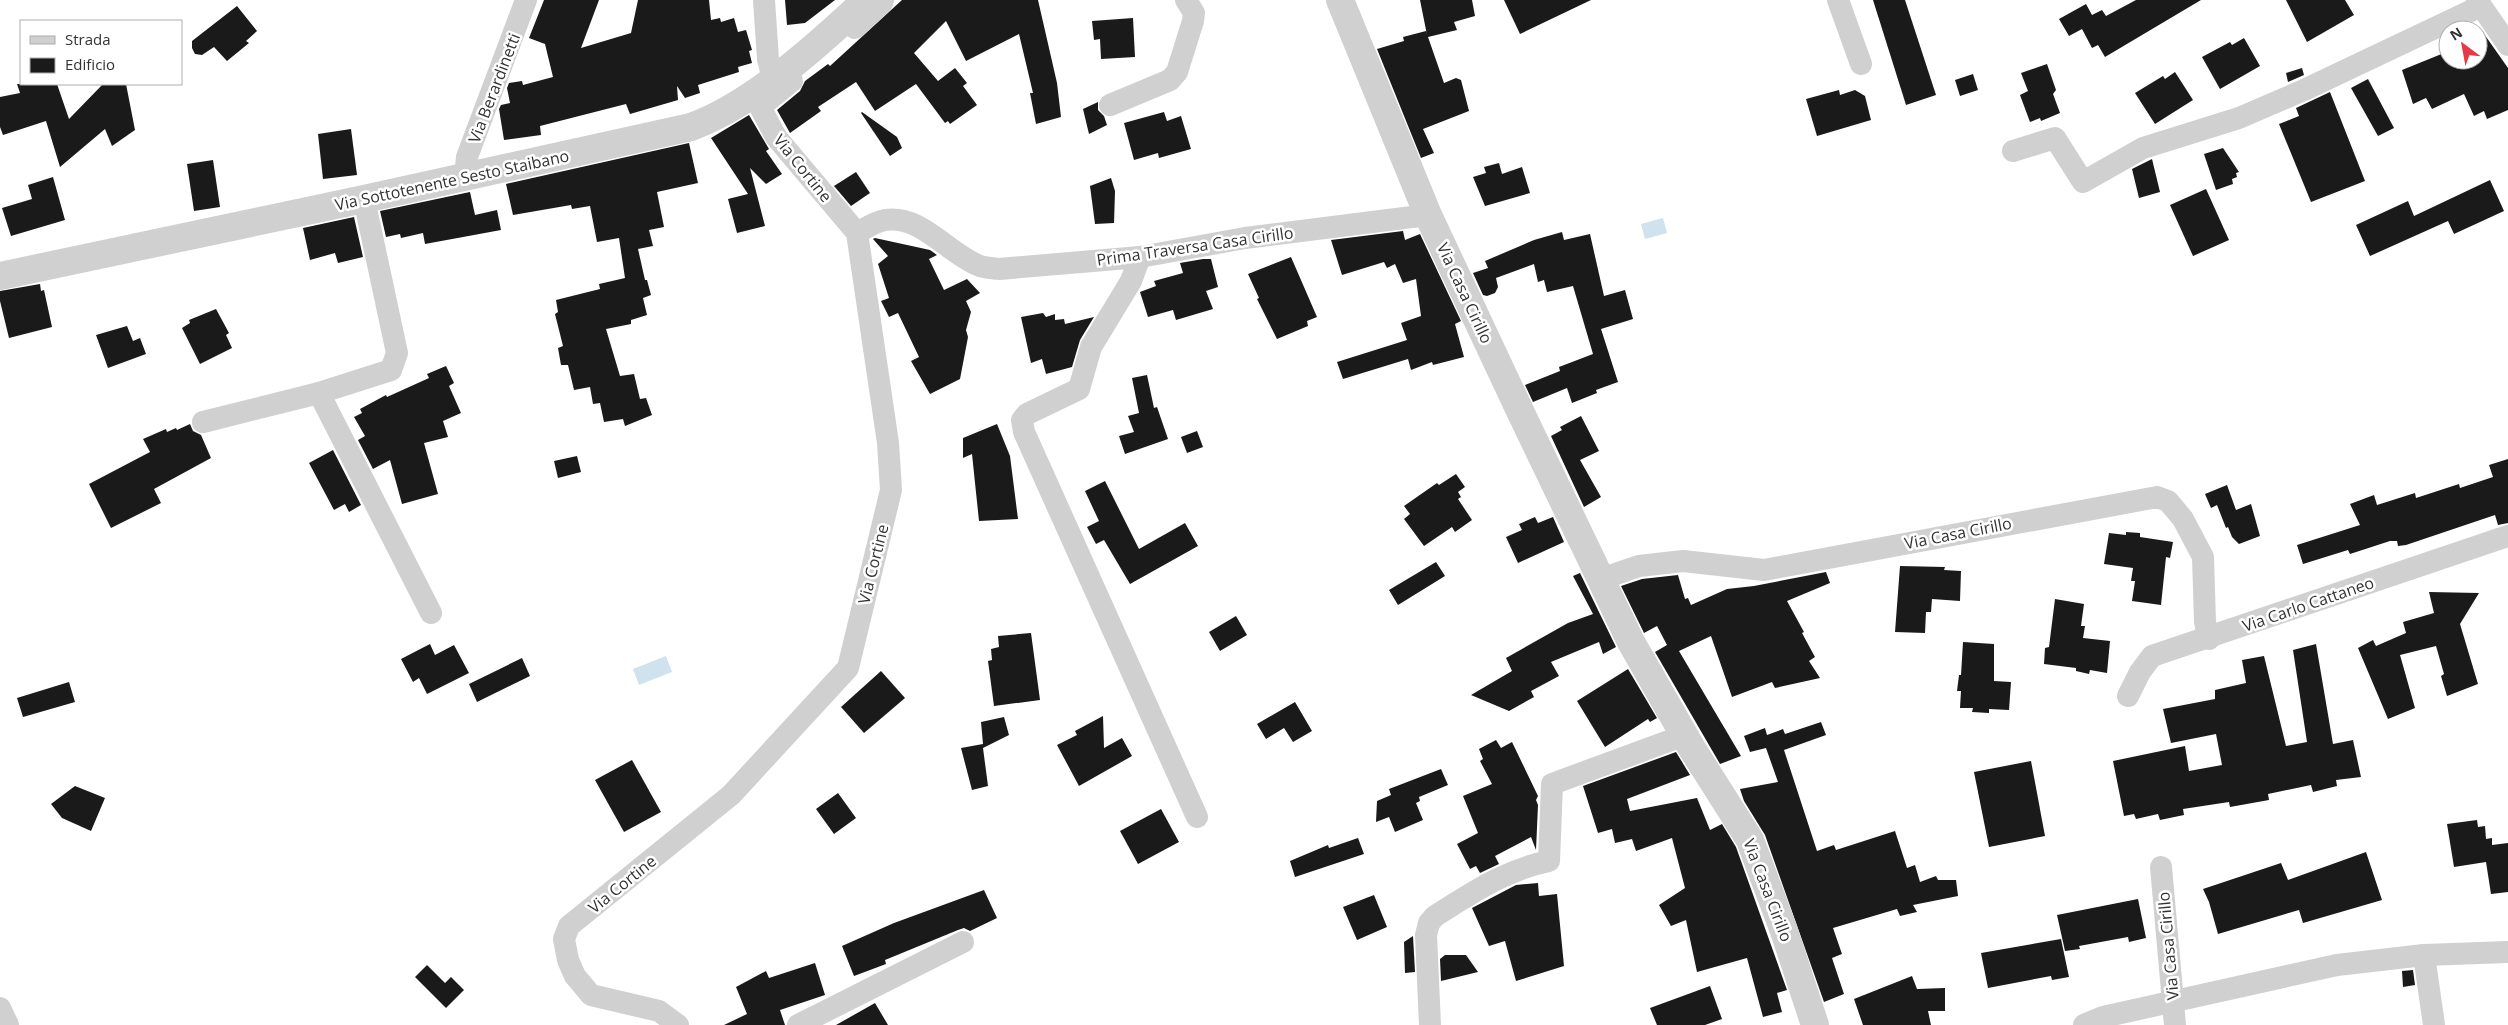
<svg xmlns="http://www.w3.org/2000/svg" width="2508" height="1025" viewBox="0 0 2508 1025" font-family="'Open Sans',sans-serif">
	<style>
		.water { fill: #cfe2ee }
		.building { fill: #1a1a1a }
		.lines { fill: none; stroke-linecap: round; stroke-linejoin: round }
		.minor { stroke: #d0d0d0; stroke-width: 22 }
		.tertiary { stroke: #d0d0d0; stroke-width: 28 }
		.labels { text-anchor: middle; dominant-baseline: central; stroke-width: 5; stroke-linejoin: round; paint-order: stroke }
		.street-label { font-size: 16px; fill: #333; stroke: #fff }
	</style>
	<rect width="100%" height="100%" fill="#fff"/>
	<g class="water">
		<polygon points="1663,218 1667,233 1645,239 1641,224"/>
		<polygon points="666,656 672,672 639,685 633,669"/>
	</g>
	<g class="building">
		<polygon points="544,0 599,0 581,48 631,33 638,0 709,0 711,20 720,18 721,22 734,18 738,32 746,30 752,50 749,51 752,63 738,67 739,72 698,85 700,93 685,98 677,86 678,100 630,114 626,104 540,126 541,135 504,140 499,109 501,105 510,103 507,88 509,83 522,81 523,85 553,77 545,44 529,38"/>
		<polygon points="785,0 835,0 805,23 787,25"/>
		<polygon points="902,0 1038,0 1057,83 1061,117 1036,124 1030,93 1033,93 1019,34 966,61 946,21 914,53 938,81 955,68 967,83 963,86 977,105 950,124 948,121 945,123 916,84 875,111 856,82 818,107 821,111 790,133 777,110 800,91 805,81 828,64 830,66"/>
		<polygon points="1420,0 1472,0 1475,16 1454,22 1457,30 1428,37 1444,83 1456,78 1461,80 1469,111 1423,129 1434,153 1421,158 1377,49 1404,41 1403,37 1426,31 1427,35"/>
		<polygon points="1504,0 1591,0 1520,34"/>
		<polygon points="1873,0 1905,0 1936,95 1906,105"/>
		<polygon points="2136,0 2201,0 2105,57 2098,45 2092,48 2082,29 2069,36 2059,19 2086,4 2092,15 2102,10 2106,16"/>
		<polygon points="2286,0 2345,0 2354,15 2307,42"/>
		<polygon points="237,6 257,31 246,41 249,43 227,61 214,47 202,55 195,54 192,48 192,41"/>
		<polygon points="1133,18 1135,57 1101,59 1100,39 1094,40 1092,21"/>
		<polygon points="2482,31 2508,68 2508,110 2487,119 2484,111 2474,116 2464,94 2432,109 2426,98 2413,104 2402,70 2444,53 2442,49 2448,46 2448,60 2478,60 2478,33"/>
		<polygon points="2244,38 2260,66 2220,89 2202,57 2230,42 2232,45"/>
		<polygon points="2047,64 2056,90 2053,94 2060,113 2041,121 2040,118 2030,122 2020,95 2028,91 2021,73"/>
		<polygon points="2302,68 2304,75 2288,82 2286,73"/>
		<polygon points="2175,72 2193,100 2155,124 2135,93 2163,76 2165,79"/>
		<polygon points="1973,74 1978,90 1960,96 1955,80"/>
		<polygon points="2368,79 2394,128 2378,136 2351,88"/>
		<polygon points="17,84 57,84 69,119 103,84 126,84 135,130 112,146 105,129 60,167 46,121 3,135 0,127 0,97 20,93"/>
		<polygon points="1839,90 1840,95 1855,90 1865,96 1871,120 1817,136 1806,99"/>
		<polygon points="2330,92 2365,181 2311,202 2279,124 2299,116 2296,108"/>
		<polygon points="1098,102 1098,110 1104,116 1107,125 1089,134 1083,109"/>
		<polygon points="862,112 897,137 902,148 890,156 861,113"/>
		<polygon points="1164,112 1167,121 1181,116 1191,149 1159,158 1158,153 1134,160 1124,123"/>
		<polygon points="749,115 769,149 766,151 782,174 766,184 750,168 765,226 737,233 728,199 748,194 711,138"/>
		<polygon points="351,129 357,175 323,179 318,134"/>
		<polygon points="689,143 698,183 657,192 664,227 649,230 653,246 638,249 645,280 647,280 651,295 643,298 647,315 631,320 631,324 606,329 620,376 634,374 640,399 646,398 652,415 625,426 623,419 604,422 600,403 593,404 590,387 574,390 568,365 561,365 558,348 563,346 555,314 558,312 556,300 600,289 599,284 625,278 619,238 597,242 590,206 572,209 571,205 513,215 506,184"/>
		<polygon points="2223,148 2239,172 2236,173 2237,177 2232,179 2233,184 2216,190 2204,154"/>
		<polygon points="2152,159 2160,192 2139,198 2132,169"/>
		<polygon points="213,160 220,207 194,211 187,164"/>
		<polygon points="1499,163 1502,174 1522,167 1530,193 1485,206 1473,177 1486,173 1484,167"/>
		<polygon points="856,172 870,193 851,206 834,186"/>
		<polygon points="53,177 65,220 11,236 2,208 32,199 28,185"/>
		<polygon points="1111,178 1115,191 1114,223 1095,224 1090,186"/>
		<polygon points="2490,180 2504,211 2454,234 2448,221 2370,256 2356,225 2408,201 2414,216"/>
		<polygon points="2206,189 2229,240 2193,256 2170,205"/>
		<polygon points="470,192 475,215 497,210 501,230 425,244 423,233 401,238 400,234 386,237 380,211"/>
		<polygon points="354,217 363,257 338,263 335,253 310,260 303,228"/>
		<polygon points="1403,231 1405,240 1420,234 1461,321 1455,324 1464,357 1433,365 1432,362 1411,370 1408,359 1343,379 1337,362 1407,340 1401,323 1421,316 1416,279 1403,283 1395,264 1387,268 1384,262 1342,275 1331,240"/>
		<polygon points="1562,232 1564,240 1590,234 1604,296 1625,290 1633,319 1601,329 1618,382 1596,390 1597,393 1572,403 1567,388 1533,402 1525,385 1560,371 1559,367 1593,354 1573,286 1547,292 1544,280 1538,282 1534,264 1496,278 1498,287 1495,293 1487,296 1483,295 1473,273 1488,268 1485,261 1534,240"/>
		<polygon points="875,238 930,250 937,255 929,259 944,290 967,279 980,293 966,301 971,312 966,330 968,337 960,379 930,394 911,361 919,357 898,313 889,317 881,301 889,298 878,264 888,256 873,239"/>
		<polygon points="1291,257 1317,317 1307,321 1308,326 1277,339 1257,299 1259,298 1248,274"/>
		<polygon points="1203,259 1211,259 1218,287 1206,291 1213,309 1176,320 1173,310 1148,317 1140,292 1156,286 1154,281 1183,273 1180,263"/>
		<polygon points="40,284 41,291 44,290 52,327 9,338 0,301 0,291"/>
		<polygon points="216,309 229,333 226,335 232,348 200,364 182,328 190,323 189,320"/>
		<polygon points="1043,313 1046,317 1055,314 1055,320 1064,319 1065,324 1094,317 1080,340 1072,367 1046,374 1042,359 1031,363 1021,317"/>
		<polygon points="127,326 133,341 140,338 146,354 108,368 96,335"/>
		<polygon points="446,366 454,383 449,386 461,413 443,421 448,437 424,443 438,494 402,504 390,460 373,469 358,440 365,436 354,417 362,413 360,409 386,395 387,397 429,378 427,374"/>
		<polygon points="1147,375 1154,408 1157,407 1168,439 1125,454 1119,436 1134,432 1128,416 1139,413 1132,378"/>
		<polygon points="1581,416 1599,451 1580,460 1601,497 1584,507 1551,436 1562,430 1560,427"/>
		<polygon points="190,424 193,431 201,435 211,458 154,489 161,503 111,528 89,484 150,452 143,439 166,429 167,432 176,428 177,430"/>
		<polygon points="997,424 1010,456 1018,519 979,521 972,454 963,458 963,438"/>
		<polygon points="1197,431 1203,447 1187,453 1181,437"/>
		<polygon points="333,450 361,505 349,512 345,504 334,510 309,463"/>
		<polygon points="577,456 581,472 558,478 554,461"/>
		<polygon points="2508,459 2508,523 2498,525 2495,515 2406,545 2398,546 2397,541 2390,541 2350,554 2348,550 2303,564 2297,545 2360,525 2350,504 2374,495 2377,505 2415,493 2416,498 2459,484 2460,488 2493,477 2489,465"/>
		<polygon points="1456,474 1465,487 1458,492 1461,497 1458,499 1472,520 1455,532 1452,527 1424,546 1404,519 1410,514 1404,506 1437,483 1439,485"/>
		<polygon points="1105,481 1139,549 1185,523 1198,546 1130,584 1104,540 1096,544 1087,527 1099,521 1085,491"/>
		<polygon points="2227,485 2236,510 2251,504 2260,536 2239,544 2232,537 2228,527 2226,528 2217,505 2211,508 2205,494"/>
		<polygon points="1535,517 1538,523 1553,517 1564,542 1518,563 1506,537 1522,530 1519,524"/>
		<polygon points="2126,532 2140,533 2140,537 2173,542 2170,558 2166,557 2161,605 2132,601 2135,581 2131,581 2133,568 2104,564 2109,533 2126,535"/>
		<polygon points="1436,562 1445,576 1398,605 1389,590"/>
		<polygon points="1900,566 1945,567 1944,570 1961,571 1960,601 1932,599 1931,612 1926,612 1925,633 1895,632"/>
		<polygon points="1826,572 1830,583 1787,601 1804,632 1802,633 1815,657 1809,661 1820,678 1775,688 1772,682 1732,697 1711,636 1679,651 1741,756 1720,764 1655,652 1667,645 1657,626 1644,633 1621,586 1642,579 1678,575 1685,599 1688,598 1691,605 1727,589 1754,586"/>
		<polygon points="1580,573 1616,647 1603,654 1599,642 1551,662 1559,676 1531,691 1534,697 1509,711 1471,695 1512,671 1506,658 1568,623 1593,614 1573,576"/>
		<polygon points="2429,592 2479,593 2460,624 2478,684 2447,696 2441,676 2444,674 2436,646 2400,655 2415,708 2388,719 2358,648 2373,640 2376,646 2406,633 2403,622 2434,613"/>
		<polygon points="2055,599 2084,604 2081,626 2085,626 2083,638 2110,641 2107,673 2090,670 2089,674 2076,671 2076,668 2044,664 2045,648 2049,647"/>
		<polygon points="1236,616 1247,635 1220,651 1209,632"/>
		<polygon points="1031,633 1040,700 994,706 988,661 992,660 991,649 999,647 998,636"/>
		<polygon points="1963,642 1994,644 1994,681 2011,682 2009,710 1989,709 1989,713 1972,712 1973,708 1960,708 1961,691 1957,691 1959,675 1961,675"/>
		<polygon points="430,644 435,655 454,645 469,673 427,694 419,678 413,682 401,659"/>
		<polygon points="2316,644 2333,744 2353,740 2361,777 2336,780 2337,786 2313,792 2311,785 2268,794 2269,800 2230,807 2229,802 2183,809 2184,815 2160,820 2158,814 2136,819 2134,814 2124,816 2113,761 2185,746 2189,771 2222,765 2216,734 2171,743 2163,709 2215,699 2215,690 2246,683 2242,660 2264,656 2286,746 2307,742 2293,650"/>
		<polygon points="522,658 530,676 477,702 469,684"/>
		<polygon points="1628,669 1657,718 1650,722 1648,719 1605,747 1577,701"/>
		<polygon points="881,671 905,698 864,733 841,707"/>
		<polygon points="69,682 75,702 23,717 17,698"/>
		<polygon points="1295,702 1312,731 1293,742 1284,728 1266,739 1257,724"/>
		<polygon points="1103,716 1104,748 1122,738 1132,756 1079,786 1057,745 1077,735 1075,731"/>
		<polygon points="1004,717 1009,735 983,748 988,786 972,790 961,748 983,744 981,722"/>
		<polygon points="1821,722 1826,735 1784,750 1817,851 1834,845 1836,850 1895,831 1907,868 1915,865 1920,882 1936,876 1938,880 1956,880 1958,896 1913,905 1917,912 1900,916 1897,909 1833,928 1842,954 1832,958 1844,994 1824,1002 1765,835 1744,801 1740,789 1778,782 1766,748 1750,752 1744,736 1765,728 1767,735 1783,729 1785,734"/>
		<polygon points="1496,740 1501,748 1512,742 1538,796 1536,800 1538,805 1536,850 1531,837 1495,856 1499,864 1480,873 1476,866 1470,869 1457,844 1478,833 1463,796 1492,784 1480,761 1483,759 1479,749"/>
		<polygon points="1676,752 1690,775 1627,799 1630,811 1697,798 1710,830 1722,824 1736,847 1787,990 1777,993 1782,1012 1763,1017 1747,958 1697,972 1686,920 1671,926 1659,905 1685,888 1672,838 1636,851 1632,839 1615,843 1612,829 1598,833 1583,786"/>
		<polygon points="632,760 661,812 624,832 595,780"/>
		<polygon points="2031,761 2045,836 1989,847 1974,772"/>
		<polygon points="1441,769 1448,785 1419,797 1420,801 1416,803 1423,820 1395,832 1389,817 1376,822 1377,801 1391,795 1389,789"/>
		<polygon points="75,786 105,798 91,831 62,818 51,804"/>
		<polygon points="838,793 856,818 834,834 816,809"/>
		<polygon points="1161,809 1179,842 1138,864 1120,831"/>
		<polygon points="2477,820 2478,827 2485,826 2486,839 2492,838 2492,845 2508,843 2508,892 2491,894 2486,862 2454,867 2447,824"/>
		<polygon points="1358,838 1364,854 1295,877 1290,861 1328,845 1329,848"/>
		<polygon points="2366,852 2382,900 2303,923 2299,910 2218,934 2209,902 2203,889 2281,863 2288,880"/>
		<polygon points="1538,883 1539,896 1557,894 1564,966 1516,981 1505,941 1489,946 1472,908 1516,885"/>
		<polygon points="984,890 997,918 970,931 964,928 958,930 885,960 886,964 854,976 842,946 894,923"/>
		<polygon points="1374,895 1387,927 1357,940 1343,907"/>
		<polygon points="2138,899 2146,938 2129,942 2128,937 2079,946 2080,949 2065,951 2057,915"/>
		<polygon points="1413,936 1415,972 1405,973 1404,942"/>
		<polygon points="2061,939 2069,977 2052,980 2051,976 1988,988 1981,953"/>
		<polygon points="1445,955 1466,955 1478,972 1441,981 1440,959"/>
		<polygon points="815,963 825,995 780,1010 785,1025 724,1025 747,1014 736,987 766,971 769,978"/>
		<polygon points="427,965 445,983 451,977 464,990 446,1008 415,977"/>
		<polygon points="2413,970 2415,985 2403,987 2402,971"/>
		<polygon points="1912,976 1917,989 1945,988 1945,1011 1928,1011 1931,1025 1863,1025 1854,999"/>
		<polygon points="1710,986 1722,1019 1705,1025 1657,1025 1650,1008"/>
		<polygon points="875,1003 888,1025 836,1025"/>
	</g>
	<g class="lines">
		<g class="minor">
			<polyline points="764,0 768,59 773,79"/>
			<polyline points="1838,0 1861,64"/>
			<polyline points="2477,0 2508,45"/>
			<polyline points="855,28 882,3 883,0"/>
			<polyline points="1110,105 1170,80 1177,72 1193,21 1194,13 1186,0"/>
			<polyline points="2013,151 2055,138 2083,182 2143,148 2239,118 2304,90 2481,6"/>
			<polyline points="465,177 467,157 526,0"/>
			<path d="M 857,233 C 866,228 874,222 885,220 C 921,214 948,254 980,266 C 986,268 993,268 999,269 L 1140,257 L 1245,238 L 1428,215"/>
			<polyline points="1140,257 1131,281 1091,347 1079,389 1027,414 1022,420 1024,432 1197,817"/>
			<polyline points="319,393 431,613"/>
			<polyline points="203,422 319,393 391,370 397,353 364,199"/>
			<polyline points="1601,579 1639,566 1683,561 1764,570 2157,497 2168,501 2183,519 2203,557 2205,622 2209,639"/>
			<polyline points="2128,696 2140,672 2152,656 2508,536"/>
			<polyline points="2161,867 2175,1025"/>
			<polyline points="2424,955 2434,1025"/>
			<polyline points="0,1008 8,1025"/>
			<polyline points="678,1025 659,1011 591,995 575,976 568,960 564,939 569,926 731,795 848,668 891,490 888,443 857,233 776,137 760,107 792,81"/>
			<polyline points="798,1025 963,942"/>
			<path d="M 1430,1025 L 1426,935 L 1429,923 L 1435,916 C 1472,893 1505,870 1549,861 L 1552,784 L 1685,735"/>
			<polyline points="2084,1025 2103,1017 2337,965 2424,955 2508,952"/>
		</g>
		<g class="tertiary">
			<polyline points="1340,0 1428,215 1520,411 1631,642 1691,747 1750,840 1784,931 1815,1025"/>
			<path d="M 0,276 L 364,199 L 691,127 C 752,105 818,45 866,0"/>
		</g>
	</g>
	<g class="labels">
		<g class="street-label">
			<text transform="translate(494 88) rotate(-69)">Via Berardinetti</text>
			<text transform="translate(803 168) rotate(51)">Via Cortine</text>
			<text transform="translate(452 180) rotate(-12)">Via Sottotenente Sesto Staibano</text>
			<text transform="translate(1195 246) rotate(-8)">Prima Traversa Casa Cirillo</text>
			<text transform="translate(1465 293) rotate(65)">Via Casa Cirillo</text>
			<text transform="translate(1958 533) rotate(-11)">Via Casa Cirillo</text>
			<text transform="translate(873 564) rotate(-76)">Via Cortine</text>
			<text transform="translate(2308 604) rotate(-19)">Via Carlo Cattaneo</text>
			<text transform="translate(622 884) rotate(-39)">Via Cortine</text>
			<text transform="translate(1768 890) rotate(69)">Via Casa Cirillo</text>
			<text transform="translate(2168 946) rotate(-95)">Via Casa Cirillo</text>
		</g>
	</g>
	<rect x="20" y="20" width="162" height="65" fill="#ffffff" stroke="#adadad"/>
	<rect x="30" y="36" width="25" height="8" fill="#d0d0d0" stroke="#adadad"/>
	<text x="65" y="45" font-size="15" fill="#333333">Strada</text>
	<rect x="30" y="58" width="25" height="15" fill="#1a1a1a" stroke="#adadad"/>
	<text x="65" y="70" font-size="15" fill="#333333">Edificio</text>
	<g transform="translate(2463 45) rotate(328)"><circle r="24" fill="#ffffff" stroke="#adadad"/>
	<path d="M0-4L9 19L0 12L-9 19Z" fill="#e63946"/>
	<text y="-8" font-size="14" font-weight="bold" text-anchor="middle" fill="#333333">N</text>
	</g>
</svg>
